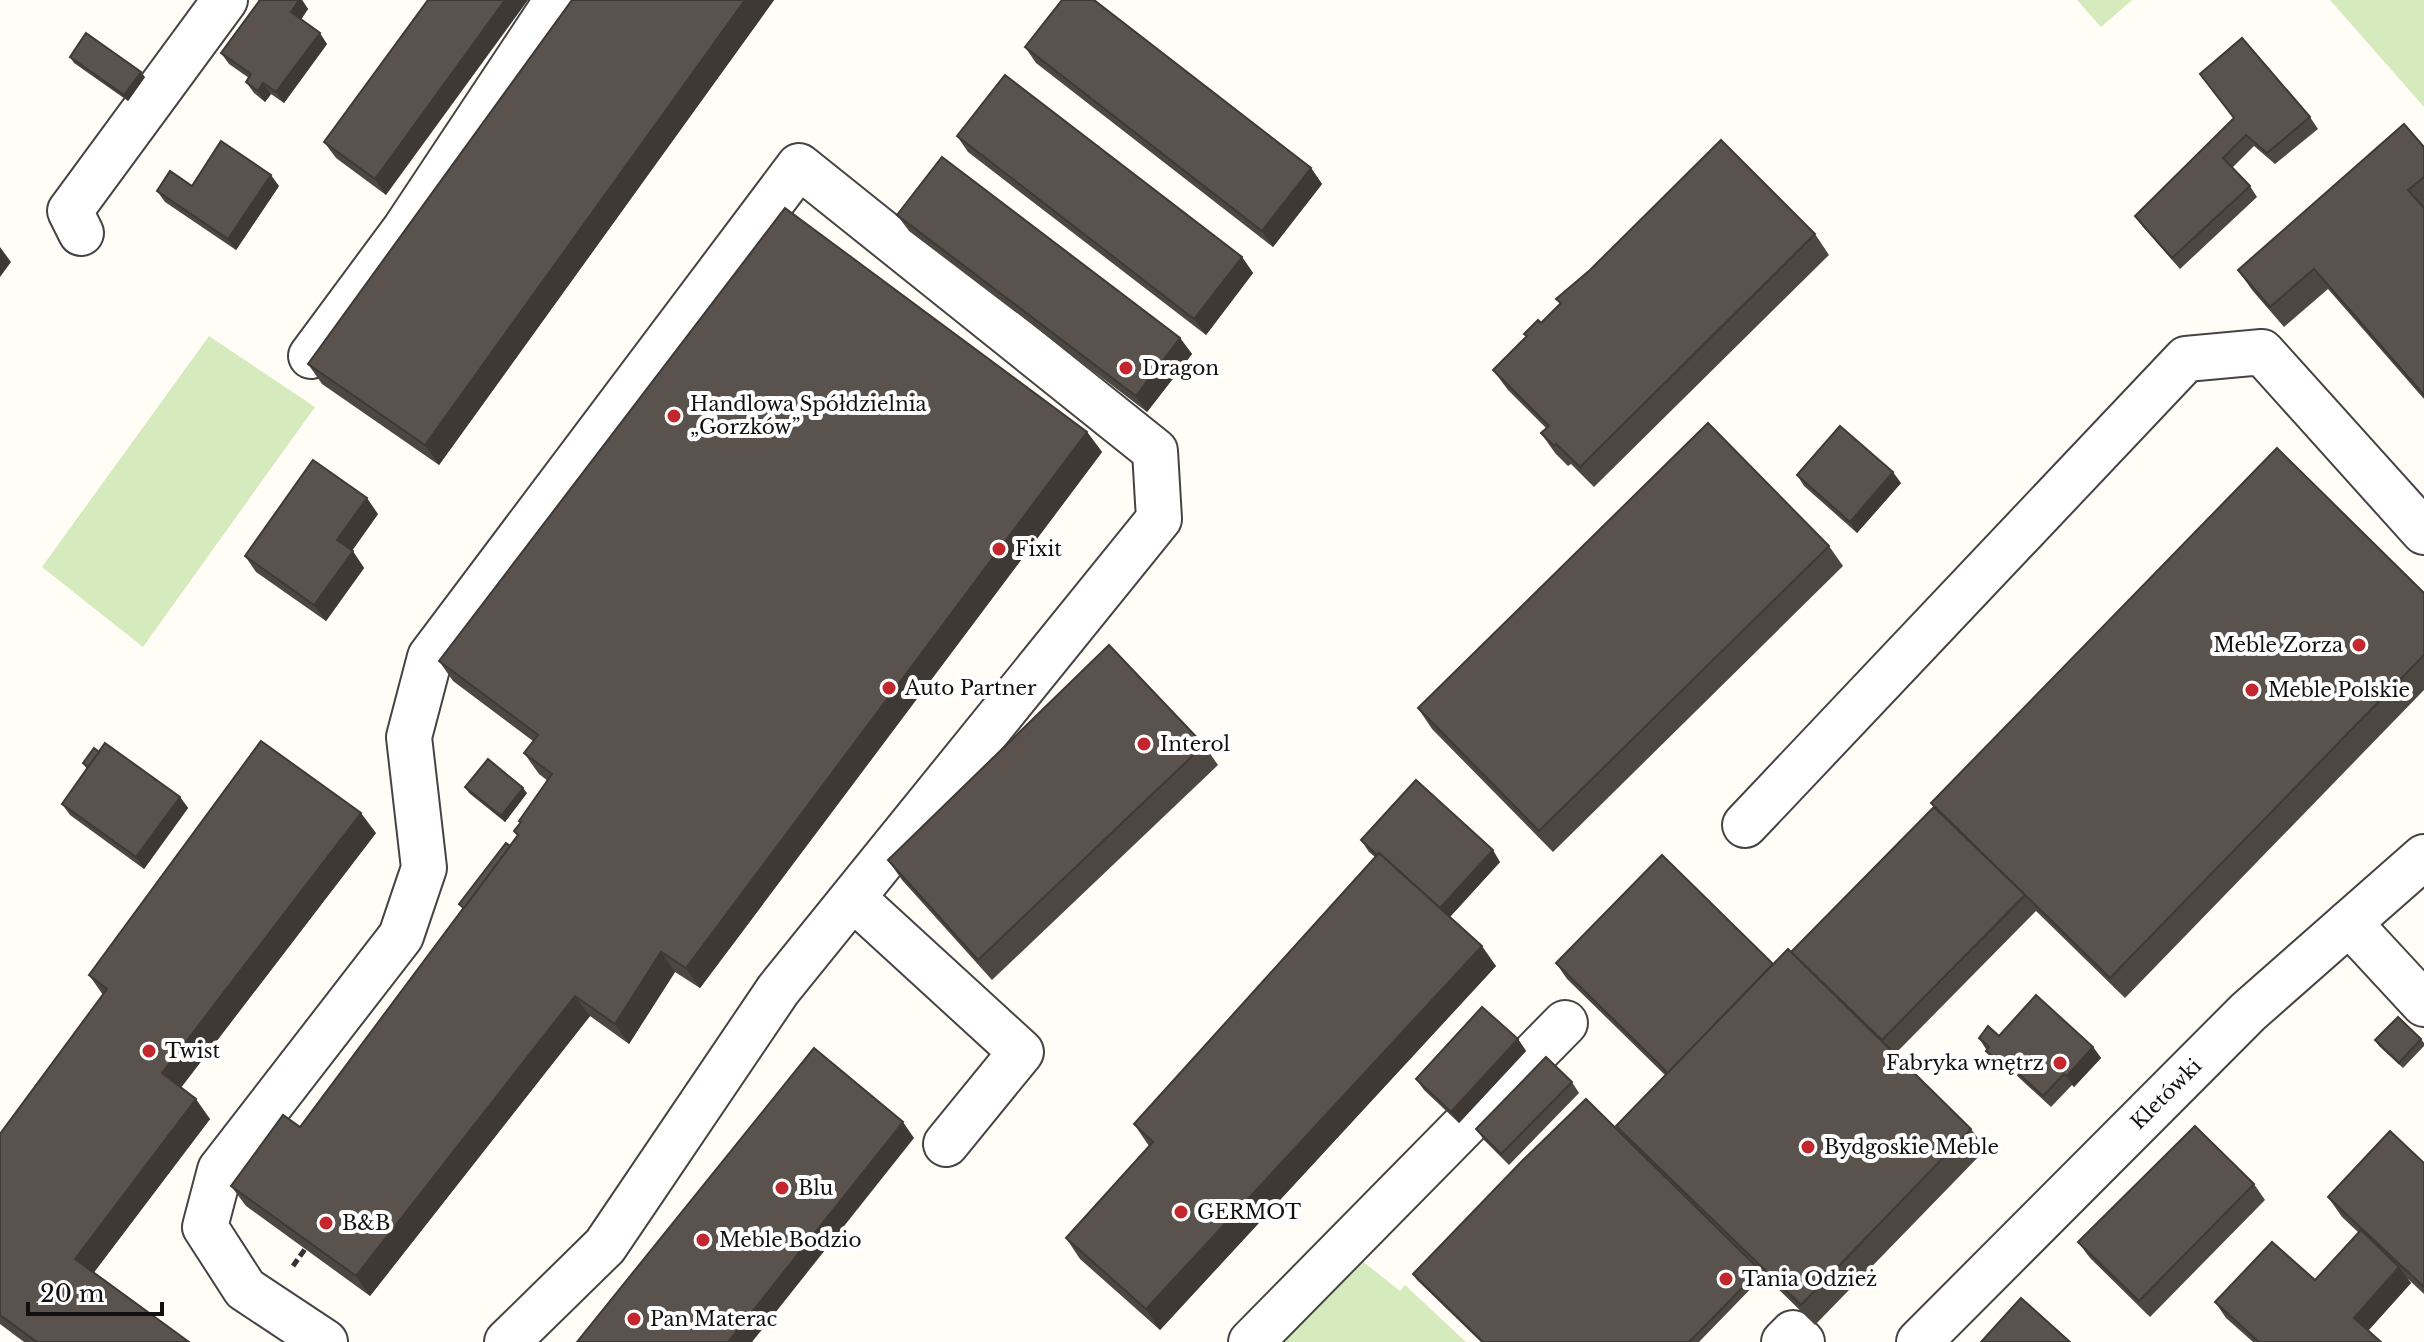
<svg xmlns="http://www.w3.org/2000/svg" width="2424" height="1342" viewBox="0 0 2424 1342" font-family="'Libre Baskerville',serif">
	<style>
		.green { fill: #d5ebbd }
		.lines { fill: none; stroke-linecap: round; stroke-linejoin: round }
		.minor-casing { stroke: #444; stroke-width: 48 }
		.path { stroke: #333; stroke-width: 5; stroke-dasharray: 8 4; stroke-linecap: butt }
		.minor { stroke: #fff; stroke-width: 44 }
		.wall { fill: #4d4742 }
		.shaded-wall { fill: #3f3936 }
		.building { fill: #5a524d; stroke: #3f3936; stroke-width: 2 }
		.poi-dot { fill: #c4262e; stroke: #fff; stroke-width: 3 }
		.labels { text-anchor: middle; dominant-baseline: central; stroke-width: 8; stroke-linejoin: round; paint-order: stroke }
		.poi-label { font-size: 20px; fill: #111; stroke: #fff; text-anchor: start }
		.street-label { font-size: 20px; fill: #111; stroke: #fff }
	</style>
	<rect width="100%" height="100%" fill="#fffdf5"/>
	<g class="green">
		<polygon points="2077,0 2132,0 2101,27"/>
		<polygon points="2330,0 2424,0 2424,107"/>
		<polygon points="209,336 315,407 143,647 42,567"/>
		<polygon points="1361,1260 1400,1291 1405,1285 1466,1342 1281,1342"/>
	</g>
	<g class="lines">
		<defs>
			<g id="minor">
				<polyline points="81,233 70,211 225,0"/>
				<polyline points="311,356 405,229 557,0"/>
				<polyline points="1745,825 2186,359 2262,352 2424,532"/>
				<polyline points="854,899 1021,1052 946,1144"/>
				<polyline points="2349,923 2424,1004"/>
				<polyline points="325,1342 245,1289 205,1227 220,1170 401,936 424,868 409,737 430,657 799,166 1155,451 1159,519 778,990 605,1246 507,1342"/>
				<polyline points="1251,1342 1565,1023"/>
				<polyline points="1784,1342 1793,1333 1802,1342"/>
				<polyline points="1919,1342 2248,1012 2424,857"/>
			</g>
		</defs>
		<use href="#minor" class="minor-casing"/>
		<polyline class="path" points="293,1266 305,1249"/>
		<use href="#minor" class="minor"/>
	</g>
	<g class="wall">
		<polygon points="258,0 302,0 308,9 301,20 327,44 284,103 271,94 265,102 254,93 246,82 249,78 229,64 221,53 259,1"/>
		<polygon points="428,0 386,195 336,158 324,142"/>
		<polygon points="572,0 774,0 439,465 322,384 308,364"/>
		<polygon points="1025,47 1311,168 1322,184 1273,247 1036,63"/>
		<polygon points="70,57 145,77 128,101 74,63"/>
		<polygon points="2200,74 2310,117 2318,129 2275,164 2254,146 2232,168 2250,186 2257,197 2180,269 2143,227 2135,216 2234,118"/>
		<polygon points="957,136 1242,257 1253,273 1206,335 968,152"/>
		<polygon points="2424,147 2424,399 2328,289 2284,327 2252,290 2238,270"/>
		<polygon points="192,186 279,186 236,250 165,202 157,191"/>
		<polygon points="897,215 1180,338 1192,354 1147,412 909,231"/>
		<polygon points="1815,234 1829,255 1594,487 1571,464 1568,466 1555,453 1541,433 1546,428 1508,390 1493,370 1527,337 1524,334 1541,323 1560,304 1556,299"/>
		<polygon points="1087,432 1102,452 700,988 675,972 629,1044 590,1016 370,1296 246,1206 231,1186 300,1127 463,909 459,904 518,836 514,831 548,781 539,774 524,753 533,741 453,681 439,661"/>
		<polygon points="1797,475 1901,483 1857,533 1804,486"/>
		<polygon points="378,514 352,551 364,568 326,621 256,572 245,556"/>
		<polygon points="1829,546 1843,566 1553,852 1432,729 1418,708"/>
		<polygon points="2424,593 2424,690 2125,998 2036,911 1895,1054 1971,1129 1986,1149 1815,1325 1764,1275 1699,1342 1481,1342 1417,1280 1413,1274 1623,1136 1616,1126 1665,1075 1567,979 1556,963 1773,964 1791,952 1934,807 1931,803"/>
		<polygon points="1204,745 1218,765 992,980 902,880 888,860"/>
		<polygon points="99,752 180,797 188,808 144,869 70,815 62,804 87,769 83,763"/>
		<polygon points="465,787 527,793 505,822 469,793"/>
		<polygon points="376,833 181,1087 210,1119 94,1272 189,1342 24,1342 0,1324 0,1134 103,995 89,975"/>
		<polygon points="1361,840 1500,862 1450,917 1496,966 1160,1330 1080,1259 1066,1238 1149,1146 1134,1124 1375,857 1369,852"/>
		<polygon points="1999,1036 2093,1047 2101,1058 2074,1087 2072,1085 2051,1107 2014,1073 2011,1077 1994,1062 1979,1038"/>
		<polygon points="1518,1039 1526,1051 1459,1123 1424,1090 1416,1079"/>
		<polygon points="2421,1039 2424,1043 2424,1046 2403,1068 2379,1046 2375,1040"/>
		<polygon points="1572,1082 1579,1093 1509,1165 1484,1140 1476,1129"/>
		<polygon points="2424,1163 2424,1294 2407,1278 2411,1283 2368,1331 2381,1342 2253,1342 2226,1318 2215,1302 2315,1280 2359,1233 2342,1217 2328,1197"/>
		<polygon points="2254,1184 2265,1200 2150,1317 2090,1258 2078,1242"/>
	</g>
	<g class="shaded-wall">
		<polygon points="299,0 302,0 308,9 298,23 291,12"/>
		<polygon points="505,0 528,0 386,195 375,179"/>
		<polygon points="745,0 774,0 439,465 425,445"/>
		<polygon points="320,33 327,44 284,103 276,92"/>
		<polygon points="141,72 145,77 128,101 124,95"/>
		<polygon points="263,83 271,94 265,102 258,91"/>
		<polygon points="1311,168 1322,184 1273,247 1262,231"/>
		<polygon points="271,175 279,186 236,250 228,239"/>
		<polygon points="0,247 11,262 0,277"/>
		<polygon points="1242,257 1253,273 1206,335 1194,319"/>
		<polygon points="1180,338 1192,354 1147,412 1136,396"/>
		<polygon points="1087,432 1102,452 700,988 686,968"/>
		<polygon points="1893,472 1901,483 1857,533 1850,522"/>
		<polygon points="367,498 378,514 348,556 337,540"/>
		<polygon points="353,551 364,568 326,621 314,605"/>
		<polygon points="523,788 527,793 505,822 501,816"/>
		<polygon points="180,797 188,808 144,869 136,857"/>
		<polygon points="361,813 376,833 177,1093 162,1073"/>
		<polygon points="1493,850 1500,862 1446,921 1439,910"/>
		<polygon points="1482,946 1496,966 1160,1330 1146,1309"/>
		<polygon points="661,952 675,972 629,1044 615,1024"/>
		<polygon points="575,996 590,1016 370,1296 356,1276"/>
		<polygon points="1518,1039 1526,1051 1459,1123 1451,1112"/>
		<polygon points="2093,1047 2101,1058 2074,1087 2067,1076"/>
		<polygon points="2006,1062 2014,1073 2011,1077 2003,1066"/>
		<polygon points="196,1099 210,1119 89,1279 75,1259"/>
		<polygon points="903,1122 914,1138 752,1342 728,1342"/>
		<polygon points="2399,1267 2411,1283 2365,1334 2354,1318"/>
	</g>
	<g class="building">
		<polygon points="260,0 299,0 291,12 320,33 276,92 263,83 258,91 246,82 251,74 221,53"/>
		<polygon points="428,0 505,0 375,179 324,142"/>
		<polygon points="572,0 745,0 425,445 308,364"/>
		<polygon points="1062,0 1094,0 1311,168 1262,231 1025,47"/>
		<polygon points="86,33 141,72 124,95 70,57"/>
		<polygon points="2242,38 2310,117 2267,153 2246,135 2223,158 2250,186 2172,258 2135,216 2234,118 2200,74"/>
		<polygon points="1005,75 1242,257 1194,319 957,136"/>
		<polygon points="2404,124 2424,147 2424,177 2408,190 2424,208 2424,395 2314,269 2270,307 2238,270"/>
		<polygon points="1721,140 1815,234 1580,467 1556,444 1554,446 1541,433 1549,426 1493,370 1527,336 1524,334 1538,320 1541,323 1561,303 1556,299 1590,270"/>
		<polygon points="221,141 271,175 228,239 157,191 170,171 192,186"/>
		<polygon points="942,157 1180,338 1136,396 897,215"/>
		<polygon points="785,208 1087,432 686,968 661,952 615,1024 575,996 356,1276 231,1186 283,1115 300,1127 518,835 514,831 521,822 519,821 552,774 524,753 538,735 439,661"/>
		<polygon points="1708,423 1829,546 1539,831 1418,708"/>
		<polygon points="1840,426 1893,472 1850,522 1797,475"/>
		<polygon points="2277,448 2424,593 2424,655 2110,978 1931,803"/>
		<polygon points="313,460 367,498 337,540 353,551 314,605 245,556"/>
		<polygon points="1109,645 1204,745 978,960 888,860"/>
		<polygon points="261,741 361,813 162,1073 196,1099 75,1259 189,1342 37,1342 0,1315 0,1134 107,989 89,975"/>
		<polygon points="105,743 180,797 136,857 62,804"/>
		<polygon points="94,748 99,752 88,767 83,763"/>
		<polygon points="488,759 523,788 501,816 465,787"/>
		<polygon points="1416,780 1493,850 1440,908 1379,853 1377,855 1361,840"/>
		<polygon points="1934,807 2025,895 1882,1040 1791,952"/>
		<polygon points="506,843 510,846 464,908 459,904"/>
		<polygon points="1379,853 1482,946 1146,1309 1066,1238 1153,1142 1134,1124"/>
		<polygon points="1662,855 1773,964 1668,1073 1556,963"/>
		<polygon points="1788,949 1971,1129 1801,1305 1616,1126"/>
		<polygon points="2036,995 2093,1047 2067,1076 2064,1074 2043,1096 2006,1062 2003,1066 1986,1051 1989,1047 1979,1038 1988,1026 1999,1036"/>
		<polygon points="1482,1007 1518,1039 1451,1112 1416,1079"/>
		<polygon points="2398,1017 2421,1039 2399,1063 2375,1040"/>
		<polygon points="814,1048 903,1122 728,1342 577,1342"/>
		<polygon points="1546,1057 1572,1082 1501,1154 1476,1129"/>
		<polygon points="1586,1099 1760,1270 1689,1342 1483,1342 1413,1274 1523,1160"/>
		<polygon points="2195,1126 2254,1184 2139,1301 2078,1242"/>
		<polygon points="2390,1131 2424,1163 2424,1287 2328,1197"/>
		<polygon points="2361,1230 2399,1267 2354,1318 2381,1342 2259,1342 2215,1302 2272,1242 2315,1280"/>
		<polygon points="2021,1298 2070,1342 1981,1342"/>
	</g>
	<g class="poi-dot">
		<circle cx="1126" cy="368" r="8"/>
		<circle cx="674" cy="416" r="8"/>
		<circle cx="999" cy="549" r="8"/>
		<circle cx="2359" cy="645" r="8"/>
		<circle cx="889" cy="688" r="8"/>
		<circle cx="2252" cy="690" r="8"/>
		<circle cx="1144" cy="744" r="8"/>
		<circle cx="149" cy="1051" r="8"/>
		<circle cx="2060" cy="1063" r="8"/>
		<circle cx="1808" cy="1147" r="8"/>
		<circle cx="782" cy="1188" r="8"/>
		<circle cx="1181" cy="1212" r="8"/>
		<circle cx="326" cy="1223" r="8"/>
		<circle cx="703" cy="1240" r="8"/>
		<circle cx="1726" cy="1279" r="8"/>
		<circle cx="634" cy="1319" r="8"/>
	</g>
	<g class="labels">
		<g class="poi-label">
			<text x="1142" y="368">Dragon</text>
			<text x="690" y="404">Handlowa Spółdzielnia<tspan x="690" dy="23">„Gorzków”</tspan></text>
			<text x="1015" y="549">Fixit</text>
			<text x="2343" y="645" text-anchor="end">Meble Zorza</text>
			<text x="905" y="688">Auto Partner</text>
			<text x="2268" y="690">Meble Polskie</text>
			<text x="1160" y="744">Interol</text>
			<text x="165" y="1051">Twist</text>
			<text x="2044" y="1063" text-anchor="end">Fabryka wnętrz</text>
			<text x="1824" y="1147">Bydgoskie Meble</text>
			<text x="798" y="1188">Blu</text>
			<text x="1197" y="1212">GERMOT</text>
			<text x="342" y="1223">B&amp;B</text>
			<text x="719" y="1240">Meble Bodzio</text>
			<text x="1742" y="1279">Tania Odzież</text>
			<text x="650" y="1319">Pan Materac</text>
		</g>
		<g class="street-label">
			<text transform="translate(2166 1094) rotate(-45)">Kletówki</text>
		</g>
	</g>
	<path d="M28 1302v12h134v-12" fill="none" stroke="#111111" stroke-width="4"/>
	<text x="40" y="1302" font-size="24" fill="#111111" stroke="#ffffff" stroke-width="6" paint-order="stroke">20 m</text>
</svg>
